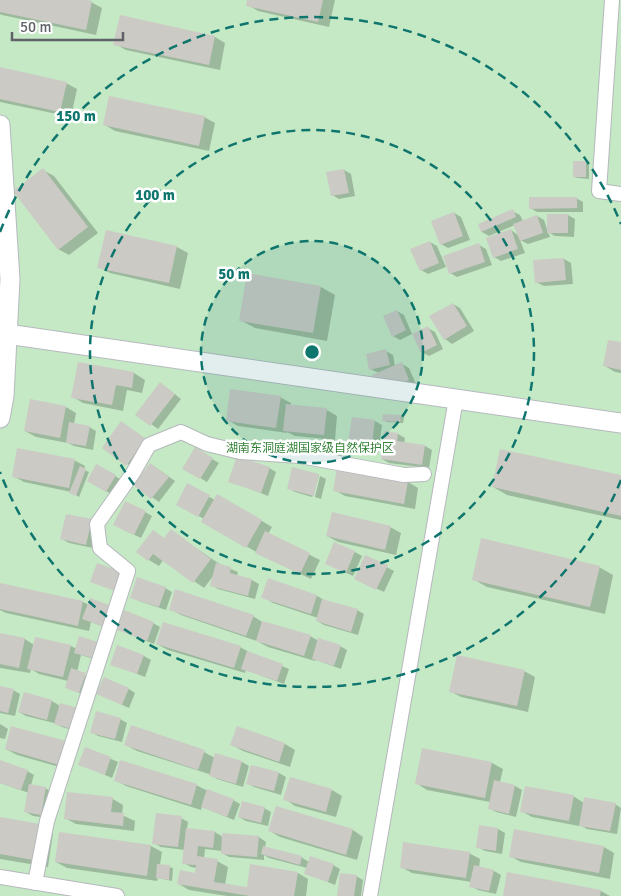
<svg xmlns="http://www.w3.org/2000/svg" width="621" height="896" viewBox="0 0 621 896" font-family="Signika,'Noto Sans SC',sans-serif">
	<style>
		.green { fill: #c5e8c5 }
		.shadow { fill: #0003 }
		.building { fill: #cccac5 }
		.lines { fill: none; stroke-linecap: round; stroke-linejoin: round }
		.street-casing { stroke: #b5b8bc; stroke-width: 16 }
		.secondary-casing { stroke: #b6babf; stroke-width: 21 }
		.street { stroke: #fff; stroke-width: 14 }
		.secondary { stroke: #fff; stroke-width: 19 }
		.ring { fill: none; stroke: #0f766e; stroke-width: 2.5; stroke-dasharray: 9 6 }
		.labels { text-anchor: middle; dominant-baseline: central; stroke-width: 5; stroke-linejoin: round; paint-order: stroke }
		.park-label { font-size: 12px; fill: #348238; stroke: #fff }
		.centre { fill: #0f766e; stroke: #fff; stroke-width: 2.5 }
		.ring-label { font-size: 15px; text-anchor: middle; font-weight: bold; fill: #0f766e; stroke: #fff; stroke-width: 5; stroke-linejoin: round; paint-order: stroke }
	</style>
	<rect width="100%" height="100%" fill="#f1efe8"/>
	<rect class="green" x="0" y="0" width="621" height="896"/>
	<g class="shadow">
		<polygon points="0,0 82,0 91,2 102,8 96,35 2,15 0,14"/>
		<polygon points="249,0 335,0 329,27 258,11 248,5"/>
		<polygon points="215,37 225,43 220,70 126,50 115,44"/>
		<polygon points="0,69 66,83 77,89 71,117 0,102"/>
		<polygon points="204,117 215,123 209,151 115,131 105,125"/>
		<polygon points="585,162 589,164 589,179 578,178 574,177"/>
		<polygon points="43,170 54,176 98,233 69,255 58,249"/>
		<polygon points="344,170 351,174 355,196 339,199 332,195"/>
		<polygon points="576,198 583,202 583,212 537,212 530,208"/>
		<polygon points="512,211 520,215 523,221 537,216 544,220 548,232 568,215 575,219 574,237 555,236 548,232 550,237 528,244 520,240 525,253 501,261 494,257 511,230 518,235 515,225 489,236 482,232 479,225"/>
		<polygon points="454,213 461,217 470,240 448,248 441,244"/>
		<polygon points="107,232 177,247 188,253 180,289 110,273 99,267"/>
		<polygon points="430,242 437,246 446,267 428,274 421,270"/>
		<polygon points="479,245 486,249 492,265 457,277 450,273"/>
		<polygon points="564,259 571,263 573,284 544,286 536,282"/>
		<polygon points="248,275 321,287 335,295 327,341 255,328 240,320"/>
		<polygon points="453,304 460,308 474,331 452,344 445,339"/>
		<polygon points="397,311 404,315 412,334 400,340 393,336"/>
		<polygon points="428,328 435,332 443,349 429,356 422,352"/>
		<polygon points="621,344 621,373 615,372 605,366"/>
		<polygon points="386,351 393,355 395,366 402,364 409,368 416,384 388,395 379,373 370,369"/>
		<polygon points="79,364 134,373 145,380 142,393 127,390 123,411 83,403 73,397"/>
		<polygon points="167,388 181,399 158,429 137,414"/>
		<polygon points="280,397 291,403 291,406 327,410 337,416 335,440 295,436 287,432 287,433 238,426 227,420"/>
		<polygon points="66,407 76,413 74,424 89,427 96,431 93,450 74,446 68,443 36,437 25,431"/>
		<polygon points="401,416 404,418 403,423 387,422 383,420"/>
		<polygon points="375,421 382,425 378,454 356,451 349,447"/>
		<polygon points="122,423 156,446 138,471 103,447"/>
		<polygon points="385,432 398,434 405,438 404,444 425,446 432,450 429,468 389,463 382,459"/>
		<polygon points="195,449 219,463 207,482 184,468"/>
		<polygon points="74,460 85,466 84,470 89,472 79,497 71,492 24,482 13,476"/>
		<polygon points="151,464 175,481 159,502 135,485"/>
		<polygon points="97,466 122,480 113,495 88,481"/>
		<polygon points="269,468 276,472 268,496 230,481"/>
		<polygon points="293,469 319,475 312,497 295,492 288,488"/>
		<polygon points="320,476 326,479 321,499 315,497"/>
		<polygon points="621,476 621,520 507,495 493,487"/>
		<polygon points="408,482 418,488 415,509 345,496 335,490"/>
		<polygon points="188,485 215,500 218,495 272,527 268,534 320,560 311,579 267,558 203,522 204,519 177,504"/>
		<polygon points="145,512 152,516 141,538 122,529"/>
		<polygon points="67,515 99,525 93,548 69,543 62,539"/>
		<polygon points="390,527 401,533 396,555 338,542 327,536"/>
		<polygon points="153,531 165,539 171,531 221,565 238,572 237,576 252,580 259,584 255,599 218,589 211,585 214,575 204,588 163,560 159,566 149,560"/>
		<polygon points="355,552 362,556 353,576 333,567"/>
		<polygon points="366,556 394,571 384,592 362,582"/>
		<polygon points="599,567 613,575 605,614 487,587 473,579"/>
		<polygon points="268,580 317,596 326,601 357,610 364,614 358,635 324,625 317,621 318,618 273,603 263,597"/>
		<polygon points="0,584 83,602 89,605 112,630 91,622 89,631 6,613 0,610"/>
		<polygon points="165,588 172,592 166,610 139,601 132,597"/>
		<polygon points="170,609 253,616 264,623 310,636 319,641 340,646 347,650 341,669 316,660 315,661 268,647 257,641 181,615"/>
		<polygon points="153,623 160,627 154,644 126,633"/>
		<polygon points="0,635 25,639 34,645 71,646 103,662 81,655 77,672 92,679 86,696 66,687 68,681 39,674 31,669 30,673 0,668"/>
		<polygon points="157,644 240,647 251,653 289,669 284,684 246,670 245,673 168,650"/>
		<polygon points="144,656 151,660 145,677 112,664"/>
		<polygon points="524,671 535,677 528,712 461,697 450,691"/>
		<polygon points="0,687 13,690 20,694 15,716 0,713"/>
		<polygon points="129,689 135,693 129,708 105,697"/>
		<polygon points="24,693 52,701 60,706 79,732 62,727 54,723 26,716 19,712"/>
		<polygon points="120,719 127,723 122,742 98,736 92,732"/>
		<polygon points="0,724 8,729 5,739 0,738"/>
		<polygon points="12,728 70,770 17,755 6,749"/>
		<polygon points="238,728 285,744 295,750 290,767 243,751 232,745"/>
		<polygon points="126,745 204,752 215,758 216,755 242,762 249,766 243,787 217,779 209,774 137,751"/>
		<polygon points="86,748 118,762 112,778 80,764"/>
		<polygon points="423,749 492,763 503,769 500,782 515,786 522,790 516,817 496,812 489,808 490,802 427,790 416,783"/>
		<polygon points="0,764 27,771 34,775 31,785 45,788 52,792 48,818 33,816 26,812 29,793 0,783"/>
		<polygon points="252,766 279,773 286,777 281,795 254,787 247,783"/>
		<polygon points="115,780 196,785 208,791 233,800 240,804 234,820 202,807 201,810 126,786"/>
		<polygon points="332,790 342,796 336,817 295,806 285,799"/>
		<polygon points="573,796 584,803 615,804 621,808 617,834 587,829 580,825 579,826 532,817 521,811"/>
		<polygon points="113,799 123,805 122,815 135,821 134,831 76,824 65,818"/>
		<polygon points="277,807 353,830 363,837 357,860 280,837 270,831"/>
		<polygon points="264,808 271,812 268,826 246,821 239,817"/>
		<polygon points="0,818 39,825 53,833 48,867 0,859"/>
		<polygon points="181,818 188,822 187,829 215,832 223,837 259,837 266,842 265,847 301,857 309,862 333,865 340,869 335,885 306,873 307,868 269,858 264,855 264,860 229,857 222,853 222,851 205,849 204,858 217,861 228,867 225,885 248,888 298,873 308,879 306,896 227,896 189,890 179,884 196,874 197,868 191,867 184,863 185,850 161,847 154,843"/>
		<polygon points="498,829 505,833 502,854 485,851 478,847"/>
		<polygon points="151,846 162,852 160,865 173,868 172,881 158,878 157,881 67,868 56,862"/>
		<polygon points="604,847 614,853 610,879 521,862 510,856"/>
		<polygon points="469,853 480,859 479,868 494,871 501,875 496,894 478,890 471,886 472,882 412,873 401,867"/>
		<polygon points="356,876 363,880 361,896 338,896"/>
		<polygon points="601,891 610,896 504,896"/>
	</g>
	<g class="building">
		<polygon points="0,0 88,0 92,1 86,30 0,12"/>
		<polygon points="247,0 323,0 318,22 246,6"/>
		<polygon points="120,15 215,36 209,65 113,45"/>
		<polygon points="0,67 67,82 60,112 0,99"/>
		<polygon points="109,96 205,116 199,146 103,125"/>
		<rect x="573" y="161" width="13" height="16"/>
		<polygon points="43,168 88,227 58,250 13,191"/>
		<polygon points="344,169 349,193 331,196 326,172"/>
		<polygon points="529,197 577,197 577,208 529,209"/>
		<polygon points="513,209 516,217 481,232 478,224"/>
		<polygon points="454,212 463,236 440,245 431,221"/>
		<rect x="547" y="214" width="21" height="19"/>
		<polygon points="537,215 543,233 520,241 513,224"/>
		<polygon points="511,229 518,249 493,258 486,238"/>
		<polygon points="106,230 177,246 169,283 97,268"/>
		<polygon points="430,241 439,263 420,271 410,249"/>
		<polygon points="479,243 485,262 449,274 443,256"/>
		<polygon points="564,258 566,280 535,283 533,260"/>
		<polygon points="247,273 321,286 313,333 239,321"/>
		<polygon points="453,303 467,326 444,340 429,316"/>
		<polygon points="397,310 406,330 392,337 383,316"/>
		<polygon points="428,326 437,345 421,353 412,334"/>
		<polygon points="608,340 621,342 621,370 603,366"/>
		<polygon points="386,349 390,365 369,370 366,354"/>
		<polygon points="78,362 134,372 132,388 116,385 112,405 71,398"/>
		<polygon points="402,362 409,380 380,392 372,375"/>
		<polygon points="160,382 175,394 150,426 135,415"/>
		<polygon points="230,389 281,396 276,428 226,421"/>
		<polygon points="30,399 66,406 60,438 24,431"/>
		<polygon points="286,404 327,408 324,435 283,431"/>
		<polygon points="383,414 401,415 400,422 382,421"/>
		<polygon points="352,417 375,420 371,451 347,448"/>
		<polygon points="121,421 146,439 126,466 102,448"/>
		<polygon points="69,422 90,426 86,446 66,443"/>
		<polygon points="384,431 398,433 397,441 425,445 422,465 381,459"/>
		<polygon points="195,447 213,458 200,479 182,469"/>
		<polygon points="17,448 75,459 69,488 12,477"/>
		<polygon points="500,449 621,475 621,516 492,487"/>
		<polygon points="237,456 270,467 261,493 228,482"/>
		<polygon points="150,463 169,477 151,499 133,485"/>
		<polygon points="96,464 116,475 106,492 87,481"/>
		<polygon points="80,466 86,469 76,496 69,493"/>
		<polygon points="292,467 319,474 314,496 287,489"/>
		<polygon points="337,468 408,481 404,504 333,491"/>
		<polygon points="187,483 210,495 198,517 176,505"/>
		<polygon points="217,494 262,520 246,548 201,522"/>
		<polygon points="125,501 146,511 134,535 113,525"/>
		<polygon points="332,512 391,526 385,550 326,536"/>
		<polygon points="66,514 92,519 86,545 60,539"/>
		<polygon points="171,529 211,559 193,583 153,554 148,561 136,552 153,530 164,538"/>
		<polygon points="265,531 310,553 300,574 255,553"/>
		<polygon points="481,538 600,566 590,607 472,580"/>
		<polygon points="334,542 355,551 346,573 325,564"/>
		<polygon points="365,555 388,565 376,590 354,579"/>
		<polygon points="97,563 122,572 115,591 90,582"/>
		<polygon points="216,563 231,567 230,573 252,579 248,596 210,586"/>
		<polygon points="137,577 166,587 159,607 130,598"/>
		<polygon points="268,578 317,595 311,614 261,598"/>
		<polygon points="0,583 83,601 78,626 0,609"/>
		<polygon points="175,589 254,615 246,636 169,610"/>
		<polygon points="90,598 112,606 105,627 82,619"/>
		<polygon points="322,599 358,609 351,632 316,621"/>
		<polygon points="124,610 154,622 147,641 117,630"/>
		<polygon points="262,621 311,635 304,656 256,641"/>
		<polygon points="163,622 241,646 234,668 156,644"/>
		<polygon points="0,633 25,638 19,668 0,664"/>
		<polygon points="79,636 101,643 96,659 74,653"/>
		<polygon points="35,637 71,645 63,677 27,669"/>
		<polygon points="318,638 341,645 334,666 312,659"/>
		<polygon points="117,645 144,655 137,674 110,665"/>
		<polygon points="247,651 283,664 277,681 241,669"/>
		<polygon points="457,655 525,670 517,706 449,692"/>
		<polygon points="71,668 86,673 79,693 65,688"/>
		<polygon points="104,677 129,688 122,705 96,694"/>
		<polygon points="0,686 14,689 8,713 0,711"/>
		<polygon points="24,692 52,700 47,720 18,712"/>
		<polygon points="60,703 78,708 72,729 54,724"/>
		<polygon points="96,711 121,718 115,739 90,733"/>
		<polygon points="131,725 205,750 198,770 124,745"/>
		<polygon points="11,726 66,741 59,765 5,749"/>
		<polygon points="237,726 285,743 279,762 230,745"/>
		<polygon points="85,747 111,757 105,775 78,765"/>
		<polygon points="422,748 492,762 485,798 415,784"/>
		<polygon points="215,753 242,761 236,784 209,776"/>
		<polygon points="0,760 28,770 21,790 0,783"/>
		<polygon points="120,760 197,784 191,805 114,781"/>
		<polygon points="251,765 279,772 274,791 246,784"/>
		<polygon points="290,777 332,789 326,812 283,800"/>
		<polygon points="494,780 515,785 509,814 488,809"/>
		<polygon points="29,784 46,787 41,815 24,812"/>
		<polygon points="525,786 574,795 569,821 520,812"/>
		<polygon points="207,789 234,799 227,817 201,807"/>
		<polygon points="67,792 113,797 111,812 124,813 123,826 64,819"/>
		<polygon points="584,797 616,803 610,831 579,826"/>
		<polygon points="242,801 265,807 261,823 238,817"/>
		<polygon points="276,806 353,829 346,855 268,831"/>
		<polygon points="156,813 182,816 178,847 152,844"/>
		<polygon points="0,817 40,824 33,860 0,854"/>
		<polygon points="479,825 498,828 496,851 476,848"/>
		<polygon points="186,828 215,831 213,848 198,846 197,856 218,859 214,882 247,887 250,864 298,872 294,896 250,896 177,884 180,870 195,873 196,865 182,864"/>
		<polygon points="514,829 604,846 599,873 509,857"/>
		<polygon points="59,832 151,845 147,876 55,862"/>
		<polygon points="222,833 259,836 257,857 221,854"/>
		<polygon points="403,842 470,852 466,878 400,868"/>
		<polygon points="263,846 302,856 300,865 261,854"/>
		<polygon points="310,856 334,864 328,882 304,874"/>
		<polygon points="157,864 170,865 169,880 156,878"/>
		<polygon points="474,865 494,870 489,891 469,887"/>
		<polygon points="507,872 601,890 600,896 503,896"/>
		<polygon points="340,873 357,875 354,896 337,896"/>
	</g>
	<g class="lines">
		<defs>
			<g id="street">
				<polyline points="612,0 599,191 621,194"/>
				<polyline points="0,877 117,896"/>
				<polyline points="35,883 47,821 128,571 100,548 97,524 133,473 149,445 181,432 207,444 240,452 300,456 404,475 424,474"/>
				<polyline points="370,896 456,399"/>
			</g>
			<g id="secondary">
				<polyline points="0,125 10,279 4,396 0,418"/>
				<polyline points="0,336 7,334 621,423"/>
			</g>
		</defs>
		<use href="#street" class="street-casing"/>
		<use href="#secondary" class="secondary-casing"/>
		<use href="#street" class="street"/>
		<use href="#secondary" class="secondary"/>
	</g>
	<circle cx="312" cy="352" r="111" fill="#0f766e" fill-opacity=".12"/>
	<g class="ring">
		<circle cx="312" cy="352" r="111"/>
		<circle cx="312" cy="352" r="222"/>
		<path d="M621 480A334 334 0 0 1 0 472M0 232A334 334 0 0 1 621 224"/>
	</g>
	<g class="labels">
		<g class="park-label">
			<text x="310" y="448">湖南东洞庭湖国家级自然保护区</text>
		</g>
	</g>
	<circle cx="312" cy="352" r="8" class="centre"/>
	<g class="ring-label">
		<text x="76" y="121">150 m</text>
		<text x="155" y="200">100 m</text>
		<text x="234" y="279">50 m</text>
	</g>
	<path d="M12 32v8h111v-8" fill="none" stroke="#5f6368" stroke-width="2.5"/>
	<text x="20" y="32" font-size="15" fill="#5f6368" stroke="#ffffff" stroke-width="4" paint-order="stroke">50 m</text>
</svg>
